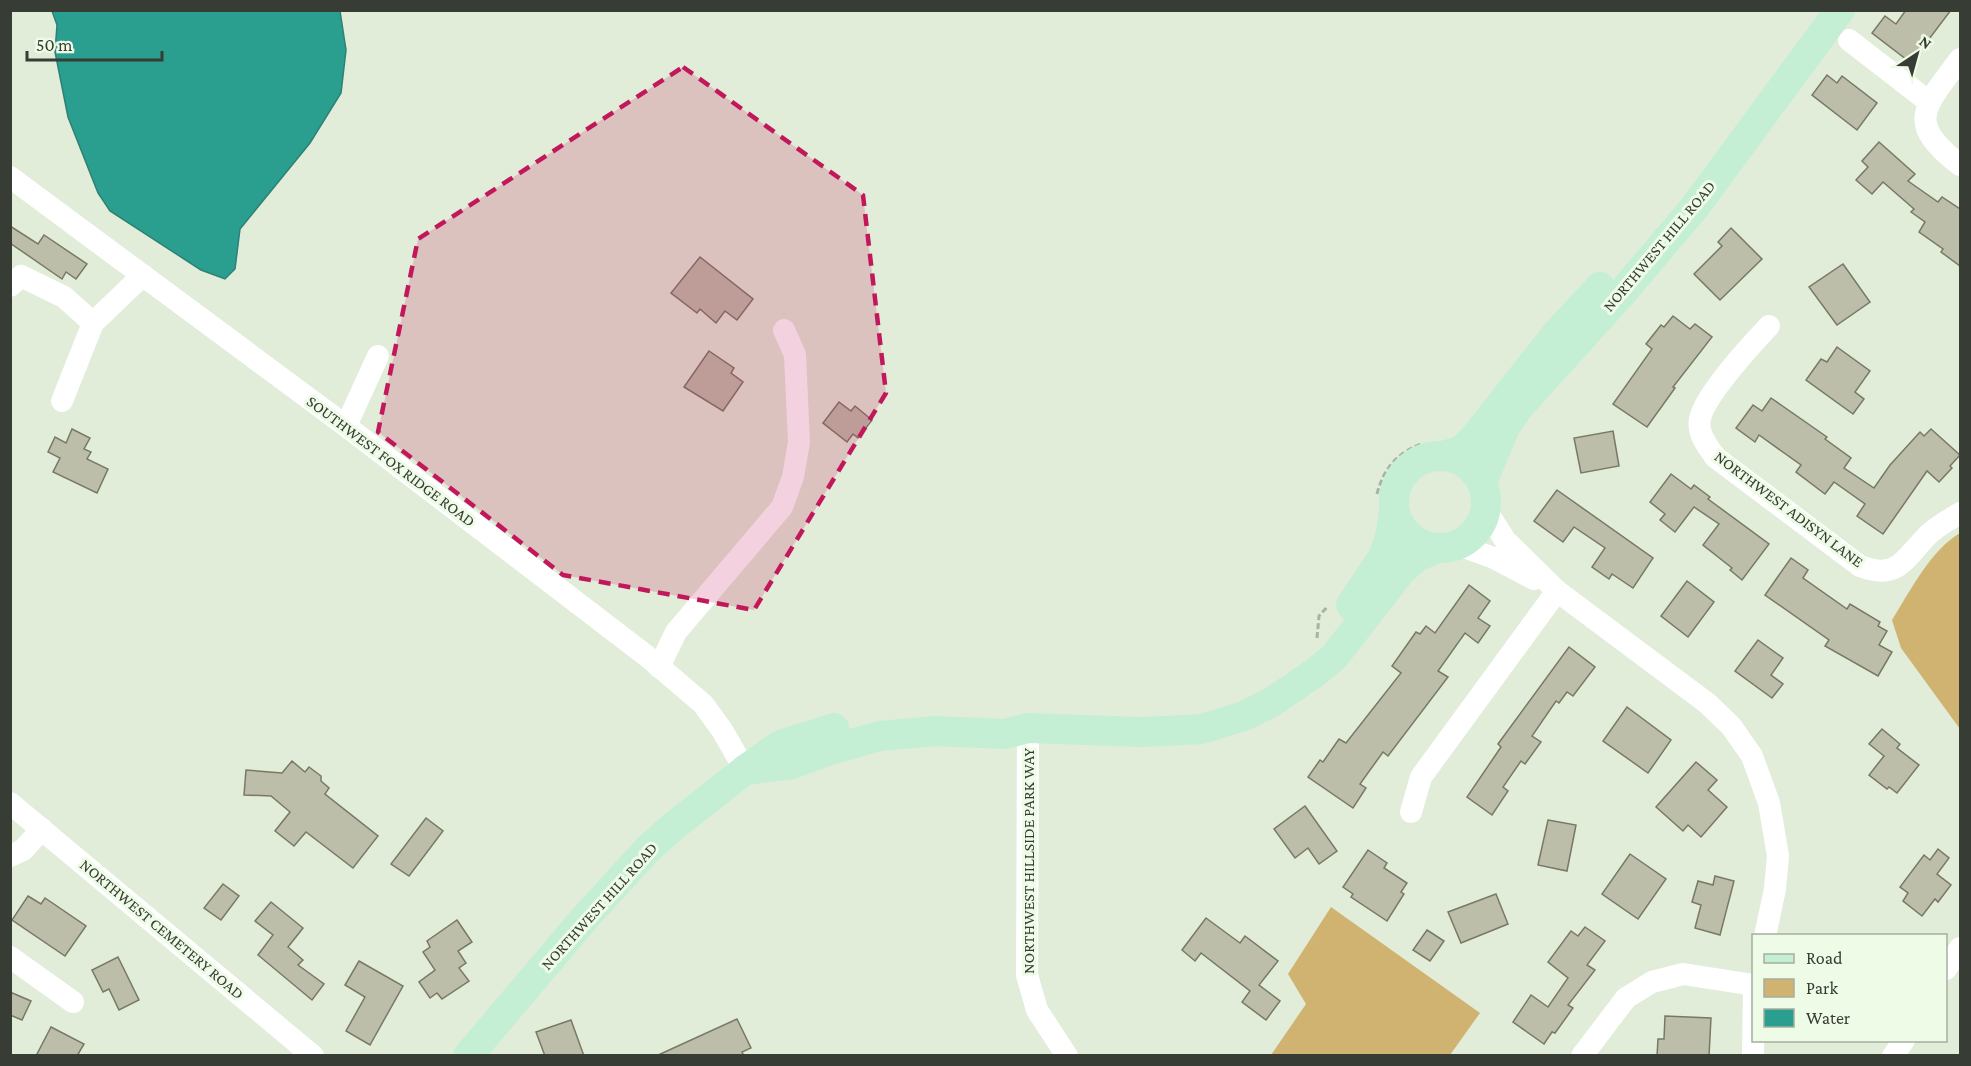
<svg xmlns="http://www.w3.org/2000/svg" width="1971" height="1066" viewBox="0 0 1971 1066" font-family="'Crimson Pro',serif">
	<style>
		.green { fill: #d0b371 }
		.water { fill: #2a9f8f; stroke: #2e8174; stroke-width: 1.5 }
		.building { fill: #bdbea9; stroke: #787965; stroke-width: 1.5 }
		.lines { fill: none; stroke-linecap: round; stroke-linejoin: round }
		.path { stroke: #a9b2a3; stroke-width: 3; stroke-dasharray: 6 3; stroke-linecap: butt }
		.minor { stroke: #fff; stroke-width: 22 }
		.major { stroke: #c4efd5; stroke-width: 30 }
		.marked { fill: #c2185b; fill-opacity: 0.2; stroke: #c2185b; stroke-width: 4.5; stroke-dasharray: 12 8; stroke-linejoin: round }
		.labels { text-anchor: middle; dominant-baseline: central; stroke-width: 6; stroke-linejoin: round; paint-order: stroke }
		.street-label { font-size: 16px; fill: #373c35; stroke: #eefbe6 }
	</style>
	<rect width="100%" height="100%" fill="#e1edd9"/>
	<g class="green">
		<path d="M 1960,533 L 1960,729 L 1901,648 L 1892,620 C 1910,591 1931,550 1960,533 Z"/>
		<polygon points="1331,907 1480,1013 1450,1055 1271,1055 1306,1004 1288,974"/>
	</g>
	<polygon class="water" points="52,11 340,11 346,50 341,93 310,143 240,229 235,269 225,279 201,270 110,211 98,193 68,117 55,52 57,25"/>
	<g class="building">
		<polygon points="1906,10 1951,10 1911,63 1872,33 1885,16 1896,24"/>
		<polygon points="1827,75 1837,83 1842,76 1877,103 1857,130 1812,95"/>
		<polygon points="1879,142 1915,174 1908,181 1938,202 1942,197 1960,209 1960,266 1941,252 1943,249 1919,232 1925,222 1911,212 1914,209 1883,182 1872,194 1856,180 1868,167 1862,161"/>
		<polygon points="10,226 38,244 44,235 87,264 76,279 66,272 62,279 10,243"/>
		<polygon points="1731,228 1762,259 1720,300 1694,274 1722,246 1718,242"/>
		<polygon points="700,257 753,299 737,320 725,311 716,323 700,309 697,313 671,293"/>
		<polygon points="1843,264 1870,302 1837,325 1809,287"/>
		<polygon points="1673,316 1690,329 1695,324 1712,337 1673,387 1675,388 1647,427 1613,404 1652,349 1646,344 1661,325 1664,327"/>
		<polygon points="1837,347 1870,371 1855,392 1864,399 1853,414 1806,380 1821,359 1827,362"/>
		<polygon points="709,351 734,368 731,373 743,382 723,411 684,387"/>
		<polygon points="1771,398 1827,437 1825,439 1851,458 1844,468 1874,488 1890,465 1920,432 1924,436 1931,429 1960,455 1950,466 1952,468 1939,482 1927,471 1883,534 1857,516 1865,504 1834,482 1825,494 1796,472 1801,465 1759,435 1755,442 1736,428 1753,405 1762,411"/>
		<polygon points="839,402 851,411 855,406 872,420 858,438 853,434 847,442 823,423"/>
		<polygon points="72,429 90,438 84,449 91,452 87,459 108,469 97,493 53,472 60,458 48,452 55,437 66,443"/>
		<polygon points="1613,431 1619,466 1581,473 1574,438"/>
		<polygon points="1671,474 1691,489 1694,485 1710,497 1708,499 1769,544 1742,580 1730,570 1732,568 1703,545 1719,524 1694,507 1675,532 1660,520 1665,514 1650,502"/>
		<polygon points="1557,490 1653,558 1633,588 1612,574 1609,579 1592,567 1605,548 1574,527 1563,542 1534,521"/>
		<polygon points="1791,558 1808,570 1803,578 1847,609 1850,604 1880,622 1878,626 1887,631 1879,645 1892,652 1878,676 1825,646 1829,640 1765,595"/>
		<polygon points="1687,581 1714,602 1688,637 1661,616"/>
		<polygon points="1469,585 1490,601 1478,618 1490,626 1478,643 1465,633 1438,671 1448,677 1388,756 1383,752 1360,784 1366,788 1353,808 1308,777 1320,760 1323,762 1339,739 1346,743 1401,673 1392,666 1416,632 1420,634 1426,626 1435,633"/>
		<polygon points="1758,640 1783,658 1771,675 1783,684 1772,698 1735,671"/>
		<polygon points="1569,647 1595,667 1573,696 1567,692 1559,703 1556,701 1532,736 1541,742 1525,764 1521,761 1503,787 1508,791 1492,815 1467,797 1501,747 1498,744"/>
		<polygon points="1627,707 1671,740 1648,773 1603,741"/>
		<polygon points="1882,729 1900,744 1897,748 1919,765 1897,793 1889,787 1887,789 1869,775 1884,756 1869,744"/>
		<polygon points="292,761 305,772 309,767 321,776 321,781 329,788 325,794 378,836 353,868 306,832 294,846 275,831 290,812 271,796 244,795 246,770 282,773"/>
		<polygon points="1696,762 1717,780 1708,790 1727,807 1701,837 1688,825 1683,831 1656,807"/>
		<polygon points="1305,806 1337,851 1319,864 1308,848 1295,858 1274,829"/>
		<polygon points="426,818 443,831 409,876 391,864"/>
		<polygon points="1548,820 1576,825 1567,871 1538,865"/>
		<polygon points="1938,849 1949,858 1937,874 1951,885 1938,902 1935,899 1922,916 1903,901 1908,893 1900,887 1924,855 1930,860"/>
		<polygon points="1368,850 1387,863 1384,868 1407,883 1401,892 1404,894 1387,921 1351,897 1353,894 1343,887"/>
		<polygon points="1630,854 1666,879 1638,919 1602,894"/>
		<polygon points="1715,876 1734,881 1720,935 1695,928 1701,905 1692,902 1698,881 1713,885"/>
		<polygon points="223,884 239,896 221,920 204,908"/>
		<polygon points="1496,894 1508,924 1461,943 1448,912"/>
		<polygon points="28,896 41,904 45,898 86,926 65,956 12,920"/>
		<polygon points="271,902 303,928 288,947 303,960 298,965 324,984 312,1000 258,955 273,935 255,921"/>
		<polygon points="1206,918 1240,943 1245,936 1278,961 1259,985 1280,1001 1266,1020 1242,1002 1250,991 1201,953 1195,961 1182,950"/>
		<polygon points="457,920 472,942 458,951 466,963 459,968 469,981 442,999 437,993 430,998 419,982 435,970 423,952 430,947 427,941"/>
		<polygon points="1585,927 1605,941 1587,965 1595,970 1568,1005 1573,1008 1555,1033 1552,1032 1544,1044 1513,1022 1531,995 1548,1007 1568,978 1548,962 1571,931 1578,936"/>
		<polygon points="1427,930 1444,941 1430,961 1413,950"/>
		<polygon points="118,957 139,1000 119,1010 109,989 103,992 92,970"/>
		<polygon points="359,961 403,986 370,1045 346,1031 365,997 345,985"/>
		<polygon points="10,992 31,1001 22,1020 10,1015"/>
		<polygon points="1665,1016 1711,1018 1709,1056 1657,1056 1658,1039 1664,1039"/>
		<polygon points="737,1019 751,1048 742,1052 744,1056 656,1056"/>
		<polygon points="571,1020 584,1056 545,1056 536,1032"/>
		<polygon points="51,1027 84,1044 77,1056 36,1056"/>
	</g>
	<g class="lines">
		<g class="path">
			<path d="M 1377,494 C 1383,470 1397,452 1422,444"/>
			<polyline points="1317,638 1319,616 1328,606"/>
		</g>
		<g class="minor">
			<polyline points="1849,40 1929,102"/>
			<path d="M 1960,59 C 1925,107 1904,122 1960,165"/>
			<polyline points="10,177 346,426 648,657 703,704 722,730 745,770"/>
			<polyline points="10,286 21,276 64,297 93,323"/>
			<path d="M 1769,326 C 1752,344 1704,396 1700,419 C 1697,434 1707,445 1715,457 L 1860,566 C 1897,580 1903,561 1926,537 C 1935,527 1949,520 1960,513"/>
			<polyline points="62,401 93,323 143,275"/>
			<polyline points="346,426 378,356"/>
			<polyline points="1486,510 1505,540 1557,591 1707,703 1731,726 1752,756 1769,803 1778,856 1775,889 1765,936"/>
			<polyline points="1458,545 1494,558 1534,579"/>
			<polyline points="659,667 676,632 782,507 793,477 799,442 795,355 784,330"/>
			<polyline points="1028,728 1027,975 1037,1010 1067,1056"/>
			<polyline points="10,803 313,1056"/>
			<polyline points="1411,812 1421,777 1557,591"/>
			<polyline points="10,856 23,850 42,829"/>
			<polyline points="10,957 73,1002"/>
			<polyline points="1946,969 1960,948"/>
			<polyline points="1582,1056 1626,998 1652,982 1683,974 1754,985"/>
			<polyline points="1753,1056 1754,987"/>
			<polyline points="1893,1056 1904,1040"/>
		</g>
		<g class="major">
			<circle cx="1440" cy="502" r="46"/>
			<polyline points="1442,456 1461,451 1475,437 1557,333 1600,287"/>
			<polyline points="1482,482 1505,427 1518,408 1621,294 1694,208 1840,10"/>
			<polyline points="1351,605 1383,557 1390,537 1394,512"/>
			<polyline points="745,770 792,764 833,749 880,736 935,731 1005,734 1028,728 1143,732 1202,729 1244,716 1270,703 1316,672 1334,657 1401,571 1417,557 1435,549"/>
			<polyline points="468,1056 583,920 647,850 675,825 745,770 780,745 834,728"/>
		</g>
	</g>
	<path class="marked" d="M 683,67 L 863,195 L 886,393 L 754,610 L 563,575 L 378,432 L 418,239 Z"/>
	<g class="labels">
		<g class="street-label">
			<text transform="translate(1659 246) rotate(-50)">NORTHWEST HILL ROAD</text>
			<text transform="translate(391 461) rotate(37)">SOUTHWEST FOX RIDGE ROAD</text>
			<text transform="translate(1789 509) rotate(37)">NORTHWEST ADISYN LANE</text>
			<text transform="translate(1028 861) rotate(-90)">NORTHWEST HILLSIDE PARK WAY</text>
			<text transform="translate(599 906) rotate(-48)">NORTHWEST HILL ROAD</text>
			<text transform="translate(162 929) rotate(40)">NORTHWEST CEMETERY ROAD</text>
		</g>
	</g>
	<rect width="1971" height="1066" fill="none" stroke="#373c35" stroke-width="24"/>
	<rect x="1752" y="934" width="195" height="108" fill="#eefbe6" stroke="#a5af9f" stroke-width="1.5"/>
	<rect x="1764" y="954" width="30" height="9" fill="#c4efd5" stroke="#a5af9f" stroke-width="1.5"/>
	<text x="1806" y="964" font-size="18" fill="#373c35">Road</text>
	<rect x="1764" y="979" width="30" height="18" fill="#d0b371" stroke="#a5af9f" stroke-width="1.5"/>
	<text x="1806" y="994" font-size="18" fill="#373c35">Park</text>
	<rect x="1764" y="1009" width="30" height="18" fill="#2a9f8f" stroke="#a5af9f" stroke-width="1.5"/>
	<text x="1806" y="1024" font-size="18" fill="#373c35">Water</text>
	<g transform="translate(1917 54) rotate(36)" stroke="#eefbe6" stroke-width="4.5" paint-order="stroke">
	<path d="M0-4.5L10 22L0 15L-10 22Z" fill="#373c35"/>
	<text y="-9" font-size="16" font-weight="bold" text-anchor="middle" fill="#373c35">N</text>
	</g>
	<path d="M27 51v9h135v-9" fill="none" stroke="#373c35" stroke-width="3"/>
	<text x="36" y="51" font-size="18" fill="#373c35" stroke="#eefbe6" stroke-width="4.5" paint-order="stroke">50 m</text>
</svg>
